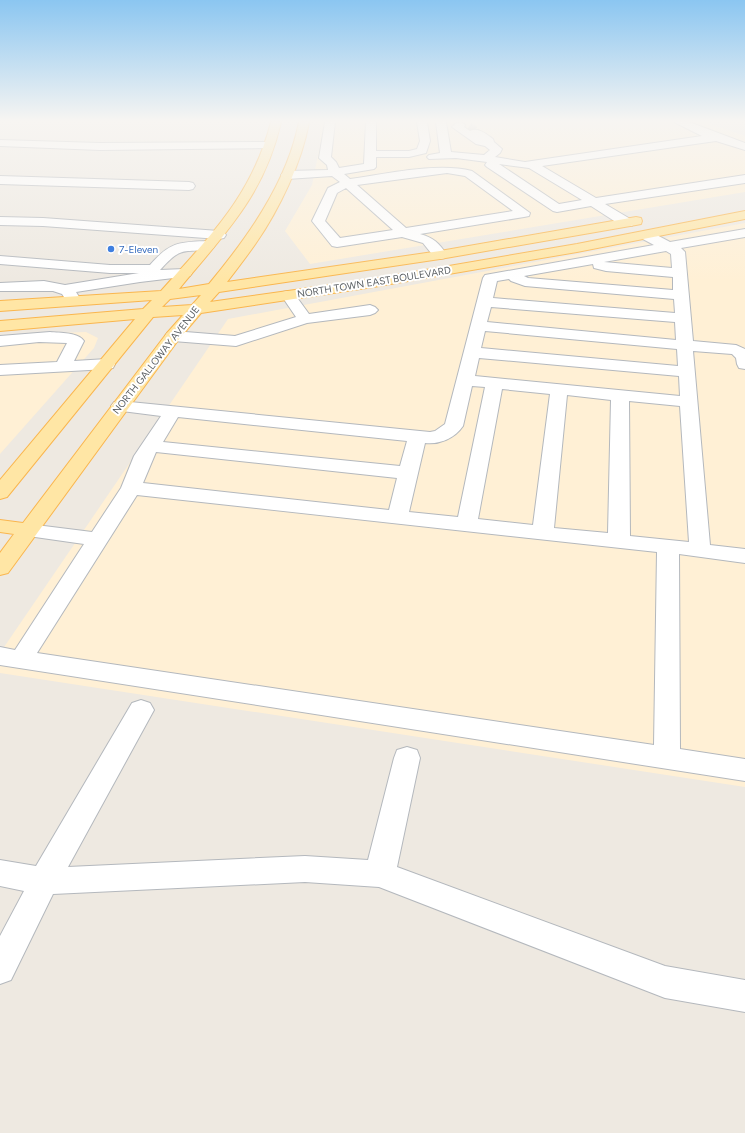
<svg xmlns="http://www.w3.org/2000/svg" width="745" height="1133" viewBox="0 0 745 1133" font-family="Figtree,sans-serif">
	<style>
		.commercial { fill: #fff0d5 }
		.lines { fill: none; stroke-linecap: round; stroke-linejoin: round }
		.minor-tunnel { stroke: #c9c6c2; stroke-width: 12; stroke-dasharray: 12 6; stroke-linecap: butt }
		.minor-casing { stroke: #b4b8bd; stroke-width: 2 }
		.major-casing { stroke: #fab64e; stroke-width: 2 }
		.minor { fill: #fff; fill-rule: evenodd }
		.major { fill: #ffe6a5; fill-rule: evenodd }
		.shop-dot { fill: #3f7fe0; stroke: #fff; stroke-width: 1.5 }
		.labels { text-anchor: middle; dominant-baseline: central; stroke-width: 4; stroke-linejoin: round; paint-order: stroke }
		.far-shop-label { font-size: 10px; fill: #366cbe; stroke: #fff; text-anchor: start }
		.far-street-label { font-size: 10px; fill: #5a5f63; stroke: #fff }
	</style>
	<rect width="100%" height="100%" fill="#eee9e1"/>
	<g class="commercial">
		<polygon points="320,122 705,122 745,136 745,192 310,264 285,231 312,185 320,145"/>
		<polygon points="745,223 745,787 0,673 0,653 228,319"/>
		<polygon points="86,332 98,338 94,348 0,454 0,335"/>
	</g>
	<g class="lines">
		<polyline class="minor-tunnel" points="468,128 474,132"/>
		<defs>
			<g id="minor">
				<path d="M 325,122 L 335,122 L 331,157 L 336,162 L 339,168 L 364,164 L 366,122 L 376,122 L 376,151 L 409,151 L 417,149 L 420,141 L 417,122 L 427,122 L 430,141 L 426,153 L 409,157 L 376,157 L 376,167 L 374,169 L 344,174 L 350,179 C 386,174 438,162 472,171 L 530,213 L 529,216 L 524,217 L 420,234 C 434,238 439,243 447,255 L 445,258 L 440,259 L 435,258 L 423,243 L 402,237 L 337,247 L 332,246 L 312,221 L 328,188 L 340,182 L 332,176 L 287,179 L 283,177 L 281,175 L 283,173 L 287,171 L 328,170 L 327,165 L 319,158 ZM 447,173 L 465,176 L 513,211 L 406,228 L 357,185 ZM 346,188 L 393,230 L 340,238 L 325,221 L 337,193 Z"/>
				<path d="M 436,122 L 446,122 L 451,152 L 484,155 L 490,150 L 485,146 L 476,144 L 452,127 L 456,123 L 462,122 L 465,125 L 464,127 L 470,131 C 478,127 486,134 493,139 L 494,142 L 502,149 L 500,153 L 495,157 L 525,162 L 702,136 L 674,122 L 689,122 L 745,143 L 745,150 L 716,141 L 542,166 L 596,198 L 745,175 L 745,183 L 605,204 L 632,220 L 634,223 L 632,226 L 622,226 L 591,206 L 557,212 L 553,211 L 487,167 L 485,165 L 487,162 L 456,158 L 429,159 L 427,157 L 429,155 L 440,153 ZM 499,164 L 529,168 L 582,200 L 559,204 Z"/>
				<polygon points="0,140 100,143 269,142 274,145 269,148 100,150 0,146"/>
				<polygon points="0,176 189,182 193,183 195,186 193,189 189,190 0,184"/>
				<polygon points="0,217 43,218 219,231 224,232 226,235 224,238 219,239 43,226 0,225"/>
				<path d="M 745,229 L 745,237 L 681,248 L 685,252 L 693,341 L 736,345 L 745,349 L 745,369 L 739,368 L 737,364 L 736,358 L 732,354 L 693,351 L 710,545 L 745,549 L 745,563 L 679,554 L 680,749 L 745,759 L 745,781 L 0,665 L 0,647 L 15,650 L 84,544 L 21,535 L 17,530 L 21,525 L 28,524 L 92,532 L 121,488 L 134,456 L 161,416 L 114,410 L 111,406 L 114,402 L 120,401 L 430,432 L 435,431 L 445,424 L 483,278 L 485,275 L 654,245 L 641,238 L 639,235 L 641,232 L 651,232 L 670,242 ZM 666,251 L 671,254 L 672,268 L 604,262 ZM 593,264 L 594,268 L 606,271 L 673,277 L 673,290 L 528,278 L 524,276 ZM 509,279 L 511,281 L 525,286 L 674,299 L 675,313 L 493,298 L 497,281 ZM 491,307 L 675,322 L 676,340 L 487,322 ZM 485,331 L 677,349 L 678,366 L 481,348 ZM 479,358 L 679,376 L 680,396 L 475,376 ZM 472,386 L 485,387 L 458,517 L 409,512 L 425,443 C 439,445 455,438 463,426 ZM 502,389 L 550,394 L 533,525 L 478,519 ZM 567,395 L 611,400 L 608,533 L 554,528 ZM 629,401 L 680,406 L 689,542 L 630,536 ZM 178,417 L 407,441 L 400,466 L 163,442 ZM 156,452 L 397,478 L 389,510 L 143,483 ZM 137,495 L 657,552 L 654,745 L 37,653 Z"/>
				<path d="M 208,241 L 213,242 L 215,245 L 213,248 C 184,255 184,243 160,270 L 185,269 L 190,270 L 192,273 L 190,276 L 140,282 L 76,292 L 81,300 L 78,303 L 73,305 L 68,303 L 62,294 L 53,291 L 0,291 L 0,283 L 44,281 L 65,285 L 139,273 L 110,273 L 0,264 L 0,256 L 110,265 L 150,265 C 170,242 179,242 208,241 Z"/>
				<polygon points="288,291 293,292 309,314 370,305 375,307 378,310 375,313 370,315 307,323 236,346 173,341 167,339 165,336 167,333 173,331 235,336 296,317 281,295 283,292"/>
				<path d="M 50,332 C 60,333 78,332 84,341 L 74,361 L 107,359 L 113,360 L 115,364 L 113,368 L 107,369 L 0,375 L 0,365 L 57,362 L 67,343 L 39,342 L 0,346 L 0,336 Z"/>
				<polygon points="141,700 150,703 154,710 68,867 305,856 368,860 394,758 397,750 407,747 417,750 420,758 397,867 665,966 745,980 745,1012 665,998 379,887 305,882 53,894 11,980 0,984 0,936 24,891 0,886 0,860 36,866 132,703"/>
			</g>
			<path id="major" d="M 271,122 L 281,122 C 264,196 225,233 179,289 L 209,284 C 247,238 287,183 299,122 L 309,122 C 302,162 279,210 256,243 C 247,256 237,269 227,282 L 440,251 L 636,217 L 641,218 L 642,221 L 641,224 L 636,225 L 440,259 L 219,292 L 210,302 L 373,279 L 577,244 L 745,211 L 745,219 L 577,252 L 373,287 L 201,313 L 179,339 L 8,573 L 0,575 L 0,553 L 14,534 L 0,532 L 0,520 L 23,523 L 167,333 L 183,315 L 153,317 L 7,497 L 0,499 L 0,480 L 135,319 L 0,331 L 0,321 L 143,309 L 152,300 L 0,311 L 0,301 L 161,291 C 210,236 252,196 271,122 ZM 201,295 L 192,305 L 162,307 L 170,299 Z"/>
		</defs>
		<use href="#minor" class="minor-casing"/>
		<use href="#major" class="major-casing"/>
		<use href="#minor" class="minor"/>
		<use href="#major" class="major"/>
	</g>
	<linearGradient id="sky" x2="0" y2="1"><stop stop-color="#8bc6f1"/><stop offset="0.43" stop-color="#f7f5f2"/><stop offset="1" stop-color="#f7f5f2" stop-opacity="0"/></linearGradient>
	<rect width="745" height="281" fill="url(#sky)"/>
	<circle class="shop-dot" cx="111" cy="249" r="4"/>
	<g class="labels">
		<g class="far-shop-label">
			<text x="119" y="249">7-Eleven</text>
		</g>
		<g class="far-street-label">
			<text transform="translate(374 282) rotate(-9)">NORTH TOWN EAST BOULEVARD</text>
			<text transform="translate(156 360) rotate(-52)">NORTH GALLOWAY AVENUE</text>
		</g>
	</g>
</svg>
